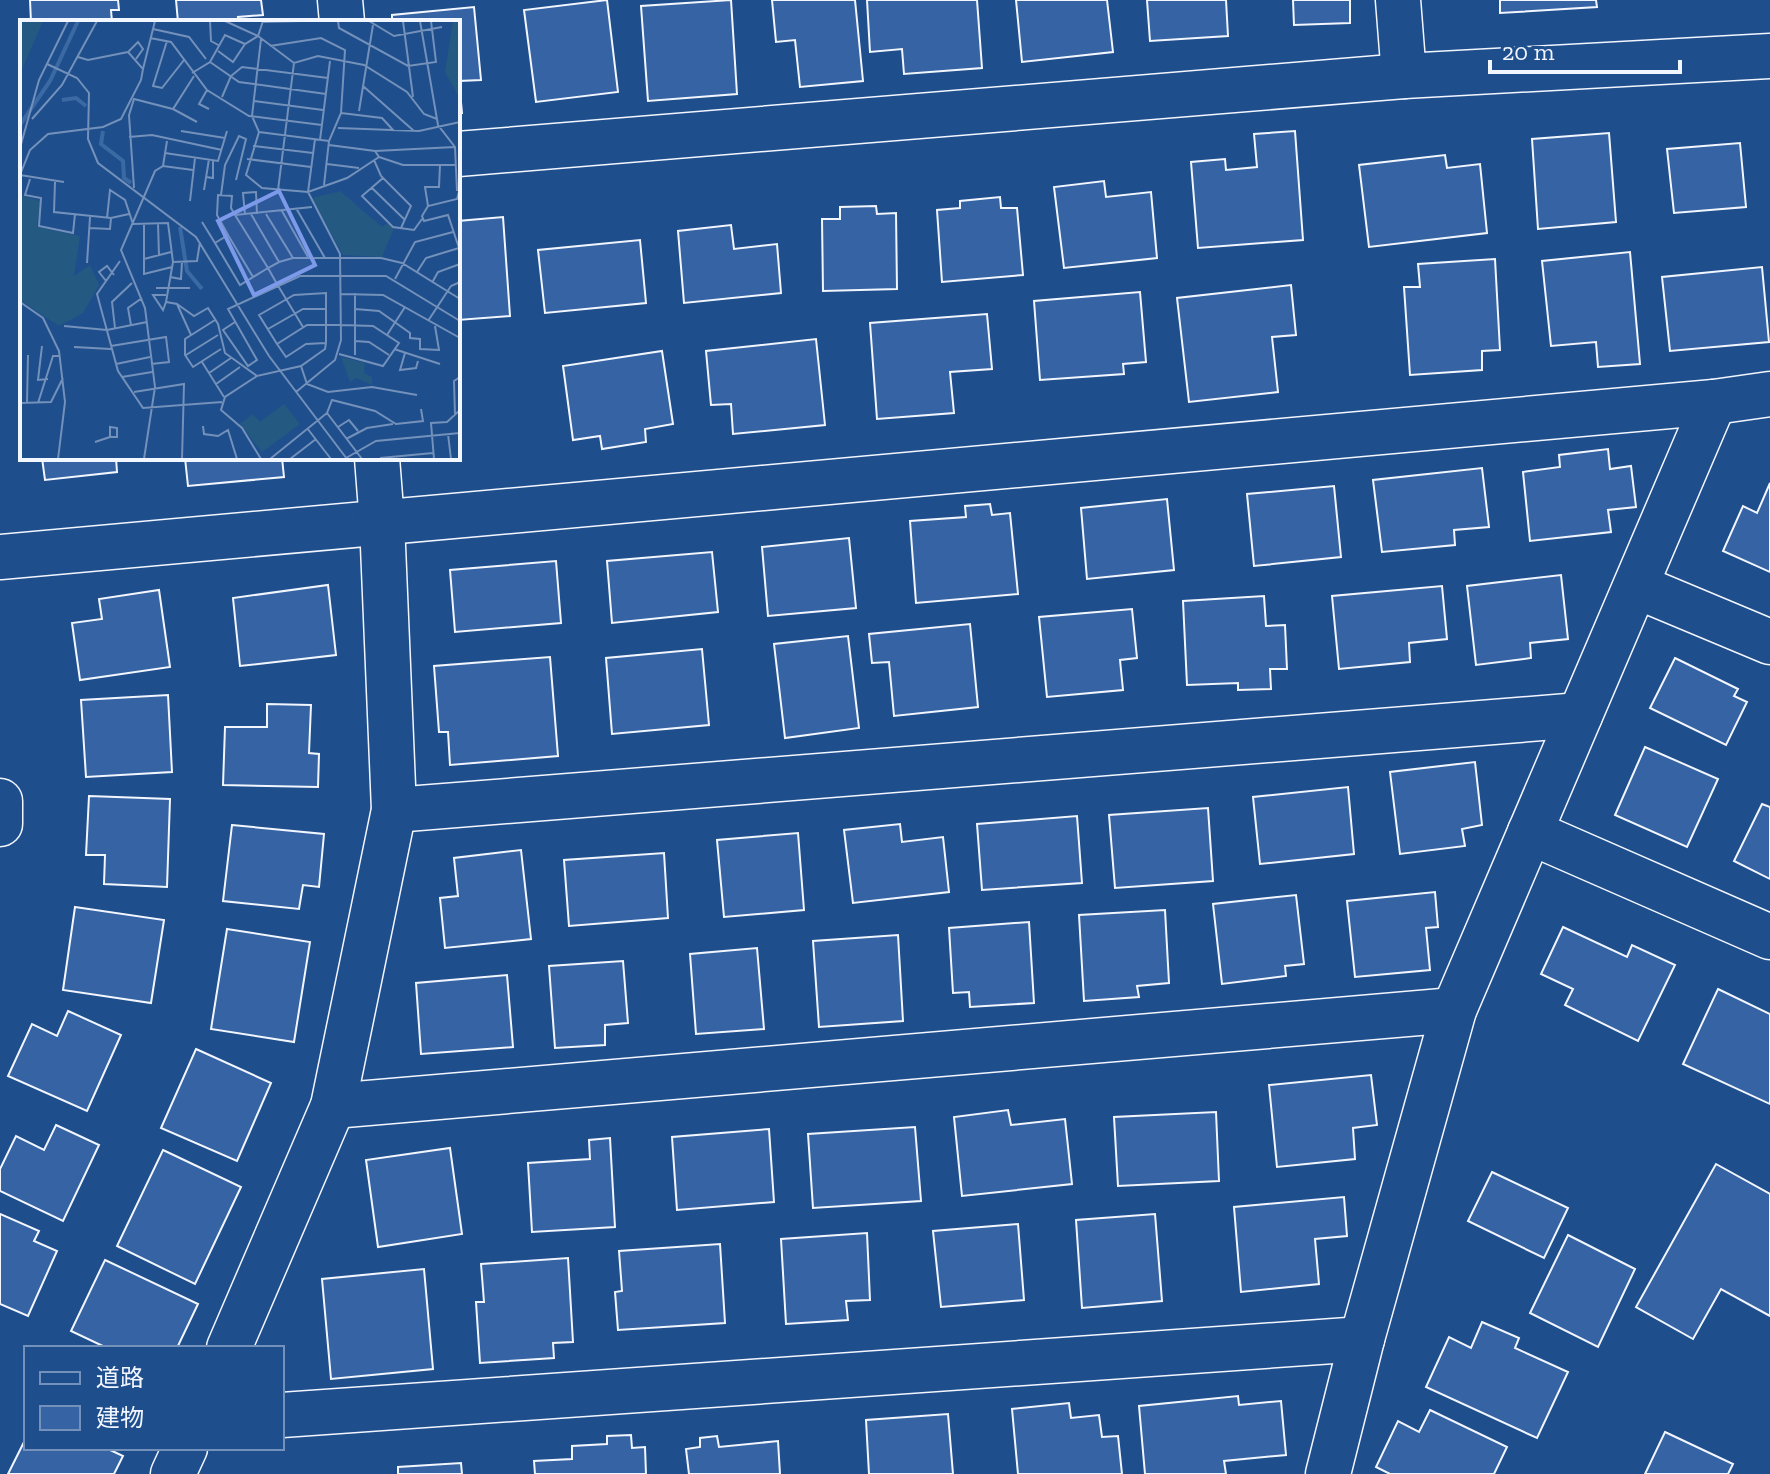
<svg xmlns="http://www.w3.org/2000/svg" width="1770" height="1474" viewBox="0 0 1770 1474" font-family="'Zilla Slab','Noto Sans JP',serif">
	<style>
		.building { fill: #3563a3; stroke: #f2f6ff; stroke-width: 2 }
		.lines { fill: none; stroke-linecap: round; stroke-linejoin: round }
		.minor-casing { stroke: #f2f6ff; stroke-width: 47 }
		.tertiary-casing { stroke: #f2f6ff; stroke-width: 47 }
		.minor { stroke: #1f4e8c; stroke-width: 44 }
		.tertiary { stroke: #1f4e8c; stroke-width: 44 }
		.inset-river { fill: none; stroke: #3b69a3; stroke-width: 4 }
		.inset-road { fill: none; stroke: #7391ba; stroke-width: 2 }
		.view { fill: #7d9aea; fill-opacity: 0.15; stroke: #7d9aea; stroke-width: 4 }
		.inset-edge { fill: none; stroke: #f2f6ff; stroke-width: 4 }
	</style>
	<rect width="100%" height="100%" fill="#1f4e8c"/>
	<g class="building">
		<polygon points="30,0 118,0 119,10 111,10 112,22 31,22"/>
		<polygon points="176,0 261,0 263,15 238,17 239,22 178,22"/>
		<polygon points="607,0 618,92 536,102 524,10"/>
		<polygon points="731,0 737,94 648,101 641,6"/>
		<polygon points="772,0 855,0 863,81 800,87 795,40 776,42"/>
		<polygon points="867,0 977,0 982,68 904,74 902,49 870,52"/>
		<polygon points="1016,0 1107,0 1113,52 1022,62"/>
		<polygon points="1147,0 1226,0 1228,36 1150,41"/>
		<polygon points="1293,0 1350,0 1350,23 1294,25"/>
		<polygon points="1500,0 1596,0 1597,7 1500,13"/>
		<polygon points="474,7 481,80 459,81 462,113 458,113 458,22 392,22 392,15"/>
		<polygon points="1295,131 1303,240 1198,248 1191,162 1225,159 1226,170 1257,167 1254,134"/>
		<polygon points="1609,133 1616,222 1538,229 1532,139"/>
		<polygon points="1740,143 1746,207 1674,213 1667,149"/>
		<polygon points="1445,155 1447,168 1480,164 1487,233 1369,247 1359,165"/>
		<polygon points="1104,181 1106,197 1151,192 1157,258 1064,268 1054,187"/>
		<polygon points="1000,197 1001,208 1017,208 1023,275 942,282 937,210 960,208 960,201"/>
		<polygon points="876,206 877,214 896,213 897,289 823,291 822,219 840,219 840,207"/>
		<polygon points="503,217 510,316 458,320 458,221"/>
		<polygon points="731,225 734,249 777,244 781,293 684,303 678,231"/>
		<polygon points="640,240 646,303 545,313 538,250"/>
		<polygon points="1630,252 1640,364 1598,367 1596,342 1551,346 1542,261"/>
		<polygon points="1495,259 1500,350 1482,351 1482,370 1410,375 1404,287 1420,287 1418,264"/>
		<polygon points="1762,267 1769,342 1670,351 1662,277"/>
		<polygon points="1291,285 1296,335 1272,337 1278,392 1189,402 1177,298"/>
		<polygon points="1140,292 1146,362 1123,364 1124,374 1040,380 1034,301"/>
		<polygon points="987,314 992,369 950,372 954,413 877,419 870,323"/>
		<polygon points="816,339 825,425 733,434 731,404 711,405 706,351"/>
		<polygon points="662,351 673,424 645,429 646,442 602,449 600,436 573,440 563,366"/>
		<polygon points="1608,449 1610,469 1631,466 1636,507 1608,510 1611,532 1530,541 1523,472 1560,467 1559,455"/>
		<polygon points="42,458 116,458 117,472 45,480"/>
		<polygon points="185,458 282,458 284,477 188,486"/>
		<polygon points="1482,468 1489,527 1454,530 1455,545 1382,552 1373,480"/>
		<polygon points="1770,483 1770,572 1723,551 1743,506 1757,513"/>
		<polygon points="1334,486 1341,557 1254,566 1247,494"/>
		<polygon points="1167,499 1174,570 1087,579 1081,508"/>
		<polygon points="990,504 992,515 1010,513 1018,594 916,603 910,521 966,517 965,506"/>
		<polygon points="849,538 856,608 768,616 762,547"/>
		<polygon points="712,552 718,612 612,623 607,561"/>
		<polygon points="556,561 561,623 455,632 450,570"/>
		<polygon points="1561,575 1568,639 1530,643 1531,658 1476,665 1467,586"/>
		<polygon points="328,585 336,655 240,666 233,598"/>
		<polygon points="1442,586 1447,639 1409,643 1410,662 1339,669 1332,596"/>
		<polygon points="159,590 170,667 80,680 72,623 102,619 99,599"/>
		<polygon points="1264,596 1266,626 1285,625 1287,669 1270,669 1271,689 1238,690 1238,683 1187,685 1183,601"/>
		<polygon points="1132,609 1137,658 1120,660 1123,690 1047,697 1039,617"/>
		<polygon points="970,624 978,707 894,716 889,662 872,663 869,634"/>
		<polygon points="848,636 859,728 785,738 774,644"/>
		<polygon points="702,649 709,725 612,734 606,658"/>
		<polygon points="550,657 558,756 450,765 448,732 439,732 434,666"/>
		<polygon points="1675,658 1738,689 1734,696 1747,702 1726,745 1650,708"/>
		<polygon points="168,695 172,772 86,777 81,700"/>
		<polygon points="267,704 311,705 309,753 319,754 318,787 223,785 225,727 267,727"/>
		<polygon points="1645,747 1718,779 1687,847 1615,815"/>
		<polygon points="1475,762 1482,825 1462,829 1465,846 1400,854 1390,772"/>
		<polygon points="1348,787 1354,854 1260,864 1253,797"/>
		<polygon points="89,796 170,799 167,887 104,884 105,855 86,855"/>
		<polygon points="1762,804 1770,807 1770,879 1734,861"/>
		<polygon points="1208,808 1213,881 1115,888 1109,815"/>
		<polygon points="1077,816 1082,883 982,890 977,824"/>
		<polygon points="900,824 902,842 943,837 949,892 853,903 844,830"/>
		<polygon points="232,825 324,834 319,887 303,885 299,909 223,901"/>
		<polygon points="798,833 804,910 724,917 717,840"/>
		<polygon points="521,850 531,939 445,948 440,898 458,896 454,858"/>
		<polygon points="664,853 668,918 569,926 564,860"/>
		<polygon points="1435,892 1438,927 1426,928 1430,970 1355,977 1347,901"/>
		<polygon points="1296,895 1304,964 1285,966 1286,976 1222,984 1213,904"/>
		<polygon points="75,907 164,920 151,1003 63,990"/>
		<polygon points="1165,910 1169,983 1137,986 1139,997 1084,1001 1079,915"/>
		<polygon points="1029,922 1034,1003 970,1007 969,992 953,993 949,928"/>
		<polygon points="1563,927 1627,957 1632,945 1675,965 1638,1041 1565,1005 1573,989 1541,974"/>
		<polygon points="227,929 310,942 294,1042 211,1029"/>
		<polygon points="898,935 903,1021 819,1027 813,941"/>
		<polygon points="757,948 764,1029 696,1034 690,954"/>
		<polygon points="623,961 628,1023 605,1025 605,1045 555,1048 549,966"/>
		<polygon points="507,975 513,1047 421,1054 416,983"/>
		<polygon points="1718,989 1770,1014 1770,1104 1683,1064"/>
		<polygon points="68,1011 121,1035 87,1111 8,1076 32,1024 57,1036"/>
		<polygon points="196,1049 271,1083 237,1161 161,1128"/>
		<polygon points="1371,1075 1377,1125 1353,1128 1355,1159 1277,1167 1269,1085"/>
		<polygon points="1008,1110 1011,1125 1065,1119 1072,1184 962,1196 954,1117"/>
		<polygon points="1216,1112 1219,1181 1118,1186 1114,1117"/>
		<polygon points="56,1125 99,1145 63,1221 0,1191 0,1169 16,1136 44,1150"/>
		<polygon points="915,1127 921,1201 813,1208 808,1134"/>
		<polygon points="769,1129 774,1202 677,1210 672,1137"/>
		<polygon points="610,1138 615,1227 532,1232 528,1163 590,1159 589,1140"/>
		<polygon points="450,1148 462,1234 378,1247 366,1160"/>
		<polygon points="163,1150 241,1187 195,1284 117,1246"/>
		<polygon points="1716,1164 1770,1194 1770,1316 1721,1289 1693,1339 1636,1307"/>
		<polygon points="1492,1172 1568,1208 1544,1258 1468,1221"/>
		<polygon points="1344,1197 1347,1236 1315,1239 1319,1284 1241,1292 1234,1207"/>
		<polygon points="0,1214 39,1231 34,1241 57,1251 28,1316 0,1304"/>
		<polygon points="1155,1214 1162,1301 1082,1308 1076,1220"/>
		<polygon points="1018,1224 1024,1300 941,1307 933,1231"/>
		<polygon points="867,1233 870,1300 846,1301 848,1320 786,1324 781,1239"/>
		<polygon points="1568,1235 1635,1269 1598,1347 1530,1313"/>
		<polygon points="720,1244 725,1323 618,1330 615,1292 622,1291 619,1251"/>
		<polygon points="568,1258 573,1342 553,1343 554,1358 480,1363 476,1302 484,1302 481,1264"/>
		<polygon points="105,1260 198,1304 177,1348 107,1348 71,1331"/>
		<polygon points="424,1269 433,1369 331,1379 322,1279"/>
		<polygon points="1482,1322 1519,1338 1515,1348 1568,1372 1537,1438 1426,1387 1449,1337 1471,1348"/>
		<polygon points="1238,1396 1239,1405 1281,1401 1286,1455 1224,1461 1226,1474 1145,1474 1139,1406"/>
		<polygon points="1069,1403 1071,1418 1099,1415 1102,1437 1118,1436 1122,1474 1018,1474 1012,1409"/>
		<polygon points="1430,1410 1507,1447 1494,1474 1390,1474 1376,1467 1398,1421 1419,1432"/>
		<polygon points="948,1414 953,1474 869,1474 866,1420"/>
		<polygon points="1665,1432 1733,1464 1728,1474 1645,1474"/>
		<polygon points="631,1435 632,1448 645,1447 646,1474 535,1474 534,1461 572,1459 572,1446 607,1444 607,1436"/>
		<polygon points="717,1436 719,1447 778,1441 780,1474 689,1474 686,1449 700,1447 700,1438"/>
		<polygon points="26,1438 26,1448 106,1448 123,1456 114,1474 8,1474"/>
		<polygon points="461,1463 462,1474 398,1474 398,1467"/>
	</g>
	<g class="lines">
		<defs>
			<g id="minor">
				<polyline points="340,0 342,22"/>
				<polyline points="1398,0 1404,76 1770,56"/>
				<polyline points="458,154 1404,76"/>
				<polyline points="0,557 1714,402 1770,394"/>
				<polyline points="1636,586 1770,642"/>
				<polyline points="394,810 1580,715"/>
				<polyline points="1530,832 1770,937"/>
				<polyline points="333,1106 1454,1010"/>
				<polyline points="229,1348 333,1106 394,810 382,522 377,458"/>
				<polyline points="282,1415 1362,1339"/>
				<polyline points="173,1474 185,1448"/>
				<polyline points="1328,1474 1362,1339 1454,1010 1714,402"/>
			</g>
			<polyline id="tertiary" points="0,801 0,824"/>
		</defs>
		<use href="#minor" class="minor-casing"/>
		<use href="#tertiary" class="tertiary-casing"/>
		<use href="#minor" class="minor"/>
		<use href="#tertiary" class="tertiary"/>
	</g>
	<g transform="translate(20 20)">
		<rect width="440" height="440" fill="#1f4e8c"/>
		<path d="M 0,1 L 23,1 L 0,54 ZM 433,1 L 440,1 L 440,79 L 425,52 ZM 320,171 L 362,207 L 368,203 L 374,208 L 362,237 L 323,235 L 292,178 ZM 0,175 L 20,181 L 17,207 L 60,216 L 54,256 L 70,245 L 79,265 L 63,293 L 39,306 L 0,280 ZM 321,337 L 345,343 L 344,353 L 352,357 L 352,365 L 336,358 L 330,362 ZM 264,384 L 280,404 L 242,432 L 220,404 L 233,394 L 240,402 Z" fill="#245a82"/>
		<path class="inset-river" d="M 42,80 L 56,78 L 66,86M 0,105 L 30,61 L 58,1M 83,111 L 81,124 L 103,141 L 104,158 L 111,163M 160,207 L 167,251 L 182,269"/>
		<path class="inset-road" d="M 190,1 L 191,21 L 200,26M 205,1 L 238,16 L 274,43 L 298,36 L 344,45 L 387,72 L 404,94 L 417,99M 318,1 L 319,8 L 388,46 L 416,42 L 411,1M 349,1 L 374,16 L 422,7M 383,1 L 393,77M 400,1 L 418,105 L 435,127 L 437,171M 242,2 L 282,1M 133,9 L 169,17 L 186,39M 130,18 L 151,22 L 187,70 L 229,96 L 302,105M 241,19 L 232,96 L 239,112 L 226,155 L 242,168 L 288,172 L 327,158 L 359,137 L 355,131 L 309,125M 147,21 L 133,66 L 142,68 L 164,40M 250,26 L 301,18 L 325,30 L 321,93 L 309,121 L 304,165M 198,31 L 213,42 L 225,24M 58,37 L 68,40 L 108,32M 190,42 L 219,62 L 306,74M 27,44 L 57,58 L 69,73 L 68,119 L 78,143 L 176,217 L 249,336 L 327,439M 123,49 L 135,1M 172,53 L 190,42 L 205,15 L 225,24 L 238,16 L 243,1M 343,66 L 394,111M 187,70 L 179,84 L 189,89M 202,77 L 211,56 L 222,47 L 308,58M 234,81 L 303,90M 153,89 L 177,102M 339,91 L 353,5M 321,93 L 362,98 L 374,111M 12,99 L 42,65 L 77,1M 318,108 L 399,111 L 440,102M 161,111 L 205,118M 239,112 L 309,121M 109,117 L 132,115 L 202,130M 300,120 L 310,41M 233,126 L 293,133M 0,128 L 19,60 L 48,1M 355,131 L 435,127M 145,133 L 198,141 L 207,111M 359,137 L 383,145 L 435,145M 227,139 L 291,147M 354,140 L 361,156 L 391,186 L 381,208M 307,144 L 339,148M 143,146 L 147,121M 0,155 L 10,130 L 28,114 L 83,107 L 101,99 L 121,60 L 123,49 L 108,32 L 118,22 L 123,29 L 116,39M 0,155 L 44,162M 186,157 L 193,158 L 193,140M 363,158 L 342,176 L 373,207 L 394,210 L 402,199M 10,159 L 5,175 L 21,178 L 19,206 L 53,213 L 55,194M 35,162 L 34,192 L 91,198 L 109,194M 114,168 L 109,95 L 114,79 L 153,89 L 174,56M 352,168 L 385,200M 440,168 L 437,179 L 408,186 L 402,196 L 404,201 L 428,195 L 440,231M 184,170 L 189,139M 258,170 L 274,43M 201,175 L 205,145 L 219,116 L 226,119 L 216,160M 170,181 L 175,138M 408,186 L 405,167 L 419,167 L 420,145M 276,188 L 305,238M 262,191 L 288,237M 231,194 L 259,242M 246,194 L 273,238M 215,195 L 292,187M 225,195 L 223,173 L 236,172 L 237,194M 87,198 L 90,170 L 105,180 L 113,204 L 148,203 L 153,242 L 146,282 L 157,284 L 171,315M 182,202 L 195,223M 124,203 L 124,254 L 152,247M 138,203 L 139,236M 69,208 L 90,209 L 91,198M 208,215 L 233,257M 124,239 L 151,232M 100,241 L 77,274 L 98,351 L 123,388 L 202,382M 153,242 L 177,241 L 180,222M 67,243 L 70,197M 397,252 L 406,238 L 439,228M 150,257 L 161,259 L 162,242M 375,259 L 395,222 L 433,212M 86,261 L 79,252 L 87,246 L 94,255M 413,261 L 418,252 L 440,244M 136,268 L 170,268M 335,273 L 335,335M 321,274 L 363,275 L 440,318M 146,275 L 133,275 L 143,290 L 146,282M 0,282 L 23,298 L 39,331 L 45,382 L 38,439M 157,284 L 174,296 L 188,288 L 198,304 L 205,333 L 237,356 L 281,346 L 305,329 L 306,323 L 306,273 L 274,275 L 239,295 L 257,324 L 266,337 L 286,324 L 306,323M 335,289 L 359,291 L 390,313 L 390,318 L 400,319 L 400,329 L 419,330 L 415,306M 195,300 L 165,319 L 165,335 L 173,347 L 201,329M 408,301 L 431,266 L 440,262M 215,302 L 203,310 L 228,346 L 237,340 L 208,289 L 280,256 L 366,256 L 440,301M 111,305 L 108,288 L 122,278M 44,306 L 87,310 L 127,302M 283,307 L 257,264 L 248,248 L 215,195 L 211,188 L 212,176 L 198,175 L 197,195 L 208,215 L 195,223 L 220,265 L 248,248 L 259,242 L 273,238 L 361,238 L 382,243 L 440,279M 95,308 L 92,282 L 112,263M 248,309 L 283,289 L 306,289M 367,315 L 385,287M 335,321 L 349,322 L 369,335M 257,324 L 287,305 L 321,305 L 353,306 L 379,323 L 363,346 L 319,334M 22,326 L 18,360 L 28,359M 91,326 L 146,317 L 149,342 L 131,344M 54,327 L 91,329M 374,329 L 420,344M 385,333 L 380,350 L 396,348 L 398,341M 166,335 L 198,315M 182,342 L 204,377M 96,344 L 130,337M 281,346 L 287,364 L 308,372 L 352,367 L 397,375M 189,353 L 211,338M 237,356 L 205,377 L 201,390 L 222,408 L 241,439M 102,357 L 132,352M 196,364 L 220,347M 114,372 L 164,364 L 162,439M 276,372 L 315,340 L 321,320 L 320,234 L 288,172 L 295,119M 0,383 L 31,382 L 43,358M 7,383 L 8,335M 18,383 L 33,336 L 40,336M 307,393 L 342,439M 435,395 L 434,361 L 440,357M 183,406 L 184,414 L 198,416 L 208,410 L 217,439M 318,407 L 329,400 L 338,411M 287,408 L 311,439M 428,414 L 431,439M 326,419 L 347,408 L 373,404M 75,422 L 90,417 L 90,407 L 97,408 L 97,417 L 90,417M 326,438 L 356,421 L 440,413M 360,438 L 413,433M 124,439 L 135,367 L 125,288 L 101,230 L 135,151 L 143,146 L 173,150M 250,439 L 307,393 L 312,380 L 355,391 L 376,404 L 403,401 L 401,389M 270,439 L 296,419M 414,439 L 411,403 L 427,402 L 440,390"/>
		<path class="view" d="M 259,171 L 295,245 L 234,275 L 198,201 Z"/>
		<rect width="440" height="440" class="inset-edge"/>
	</g>
	<rect x="24" y="1346" width="260" height="104" fill="#1f4e8c" stroke="#7391ba" stroke-width="2"/>
	<rect x="40" y="1372" width="40" height="12" fill="#1f4e8c" stroke="#7391ba" stroke-width="2"/>
	<text x="96" y="1386" font-size="24" fill="#f2f6ff">道路</text>
	<rect x="40" y="1406" width="40" height="24" fill="#3563a3" stroke="#7391ba" stroke-width="2"/>
	<text x="96" y="1426" font-size="24" fill="#f2f6ff">建物</text>
	<path d="M1490 60v12h190v-12" fill="none" stroke="#f2f6ff" stroke-width="4"/>
	<text x="1502" y="60" font-size="24" fill="#f2f6ff" stroke="#1f4e8c" stroke-width="6" paint-order="stroke">20 m</text>
</svg>
